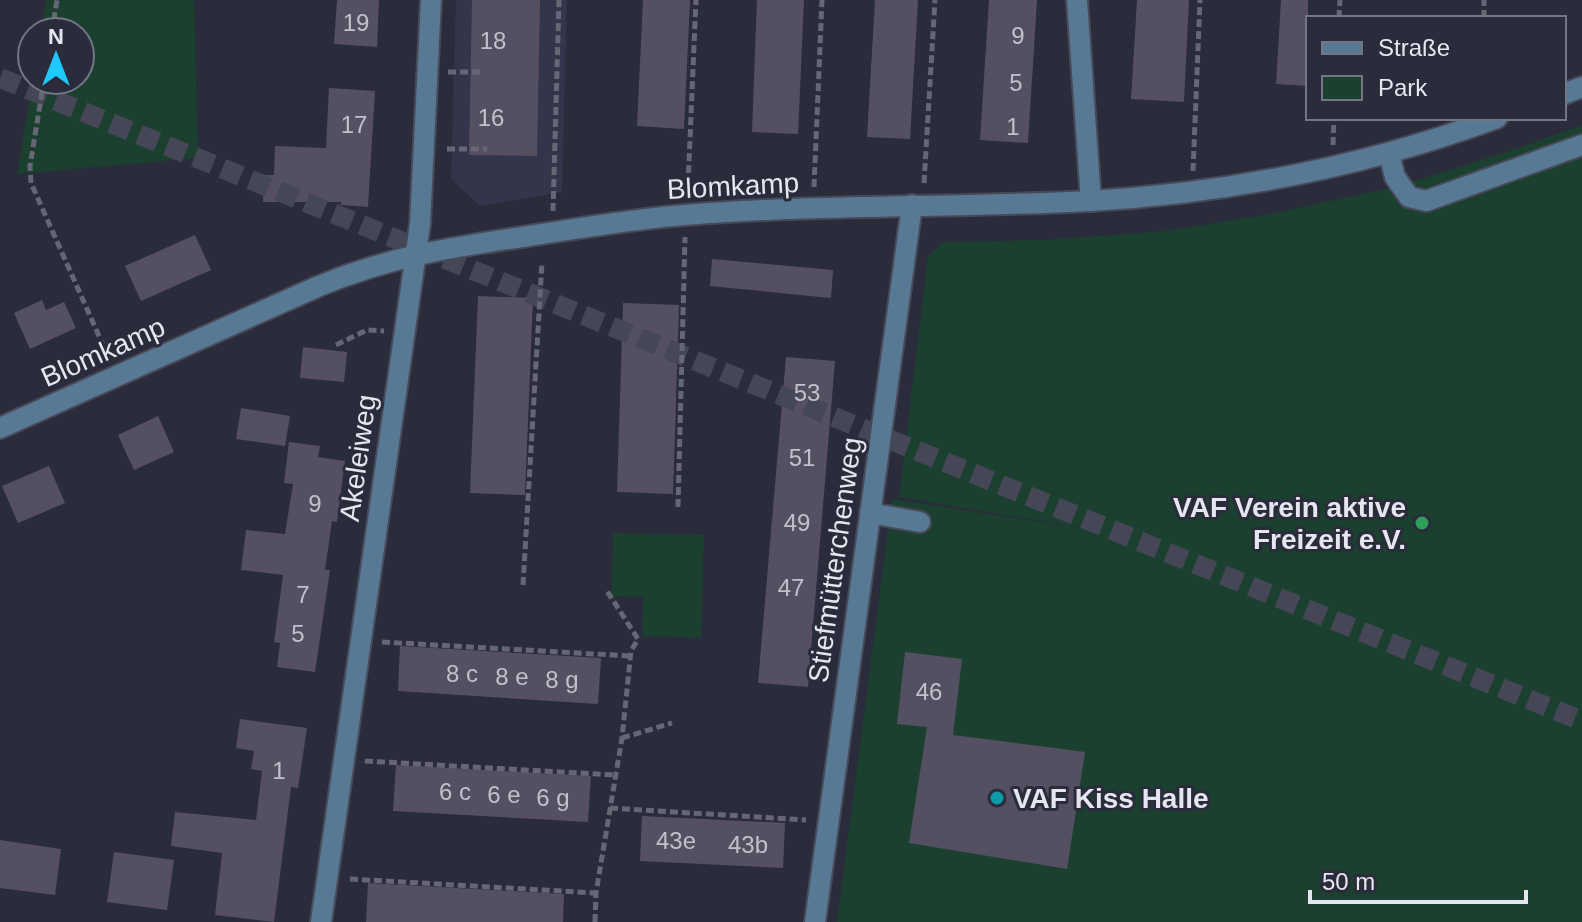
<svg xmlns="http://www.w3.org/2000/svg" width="1582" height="922" viewBox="0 0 1582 922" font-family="Arial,sans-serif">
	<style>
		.built { fill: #34354a }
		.green { fill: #1b4030 }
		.building { fill: #555061 }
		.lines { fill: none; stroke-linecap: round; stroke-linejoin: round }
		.minor-tunnel { stroke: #464756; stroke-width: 20; stroke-dasharray: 20 10; stroke-linecap: butt }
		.minor-casing { stroke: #484958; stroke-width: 24 }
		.path { stroke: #666675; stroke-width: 5; stroke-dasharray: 8 4; stroke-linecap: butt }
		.minor { stroke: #577994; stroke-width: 20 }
		.leisure-dot { fill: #2e9e5b; stroke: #2a2b3b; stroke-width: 3 }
		.culture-dot { fill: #0f9aa8; stroke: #2a2b3b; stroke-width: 3 }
		.labels { text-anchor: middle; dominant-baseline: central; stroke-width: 6; stroke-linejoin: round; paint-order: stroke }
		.number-label { font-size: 24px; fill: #c2c0cd }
		.street-label { font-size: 28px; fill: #e6e6f1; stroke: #2a2b3b }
		.poi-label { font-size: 28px; font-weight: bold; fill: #e6e6f1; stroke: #2a2b3b; text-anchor: end }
	</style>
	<rect width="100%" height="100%" fill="#2a2b3b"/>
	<polygon class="built" points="456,0 567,0 562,192 480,206 451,179"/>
	<g class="green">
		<polygon points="46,0 194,0 198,158 17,174 33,80 80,80 80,32 41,32"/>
		<polygon points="1582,125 1582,922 837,922 892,499 1113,533 899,497 928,256 943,242 1046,240 1165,231 1265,215 1395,187 1522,147"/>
		<polygon points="613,533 704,535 701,638 642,636 643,597 611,596"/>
	</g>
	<g class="building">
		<polygon points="337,0 379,0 377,47 334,44"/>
		<polygon points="472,0 540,0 537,156 469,155"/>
		<polygon points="643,0 690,0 684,129 637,126"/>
		<polygon points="757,0 804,0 798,134 752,132"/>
		<polygon points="875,0 918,0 910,139 867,137"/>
		<polygon points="989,0 1037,0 1028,143 980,140"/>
		<polygon points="1137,0 1189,0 1184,102 1131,99"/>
		<polygon points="1281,0 1308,0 1308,86 1276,84"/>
		<polygon points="329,88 375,91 368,207 341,205 341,202 263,202 264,175 274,175 275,146 326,148"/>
		<polygon points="195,235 211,270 141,301 125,266"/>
		<polygon points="712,259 833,270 831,298 710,286"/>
		<polygon points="478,296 533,298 525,495 470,493"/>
		<polygon points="42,300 46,310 64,302 76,328 30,349 14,313"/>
		<polygon points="623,303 679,305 673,494 617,492"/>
		<polygon points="303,347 347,352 344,382 300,378"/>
		<polygon points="786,357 835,361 808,687 758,683"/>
		<polygon points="241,408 290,416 285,446 236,439"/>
		<polygon points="158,416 174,452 134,470 118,435"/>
		<polygon points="289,442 320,446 318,457 345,461 337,522 332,521 325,570 330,570 315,672 277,667 280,643 274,642 283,575 241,570 246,530 285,534 293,484 284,483"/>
		<polygon points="49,466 65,503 18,523 2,486"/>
		<polygon points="400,646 601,658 598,704 398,691"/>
		<polygon points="905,652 962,659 953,735 1085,752 1067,869 909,843 927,727 897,724"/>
		<polygon points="240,719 307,728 298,788 291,787 274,922 215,915 222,853 171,846 175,812 256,820 262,771 251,769 254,751 236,748"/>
		<polygon points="396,765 591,776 588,822 393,811"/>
		<polygon points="642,816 785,823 783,868 640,861"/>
		<polygon points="0,840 61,849 55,895 0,888"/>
		<polygon points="114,852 174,860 167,910 107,902"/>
		<polygon points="368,883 564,894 563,922 366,922"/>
	</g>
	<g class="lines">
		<polyline class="minor-tunnel" points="0,78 1582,721"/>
		<defs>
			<g id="minor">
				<polyline points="1077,0 1091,201"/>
				<polyline points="1564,94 1582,87"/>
				<polyline points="1389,154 1395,177 1409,197 1426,201 1582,145"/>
				<path d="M 0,428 L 319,286 C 392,256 452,247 529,236 C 581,228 633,219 685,215 C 820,204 955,208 1090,201 C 1229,193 1366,166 1497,118"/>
				<polyline points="870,513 920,522"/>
				<polyline points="321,922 420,224 431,0"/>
				<polyline points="815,922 912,205"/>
			</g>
		</defs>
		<use href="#minor" class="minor-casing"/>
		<g class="path">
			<polyline points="1339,18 1340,0"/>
			<polyline points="1484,18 1484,0"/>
			<polyline points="52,32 57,0"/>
			<polyline points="448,72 481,72"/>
			<polyline points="44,80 30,166 31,183 107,354"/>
			<polyline points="1333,145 1334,118"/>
			<polyline points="447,149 487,149"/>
			<polyline points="1193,171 1200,0"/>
			<polyline points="924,183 935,0"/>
			<polyline points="688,185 696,0"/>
			<polyline points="814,187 822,0"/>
			<polyline points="553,211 559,0"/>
			<polyline points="336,345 367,330 384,331"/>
			<polyline points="678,507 685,237"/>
			<polyline points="523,585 542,262"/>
			<polyline points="382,642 631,656"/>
			<polyline points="622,738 672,723"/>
			<polyline points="365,761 615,775"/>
			<polyline points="610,808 806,820"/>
			<polyline points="350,879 596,893"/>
			<polyline points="595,922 596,893 622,738 631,651 638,639 607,591"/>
		</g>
		<use href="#minor" class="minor"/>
	</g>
	<circle class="leisure-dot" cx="1422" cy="523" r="8"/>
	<circle class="culture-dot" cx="997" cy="798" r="8"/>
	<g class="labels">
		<g class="number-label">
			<text x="356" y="22">19</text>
			<text x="1018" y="35">9</text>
			<text x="493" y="40">18</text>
			<text x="1016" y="82">5</text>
			<text x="491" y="117">16</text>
			<text x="354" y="124">17</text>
			<text x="1013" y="126">1</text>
			<text x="807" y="392">53</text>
			<text x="802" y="457">51</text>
			<text x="315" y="503">9</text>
			<text x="797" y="522">49</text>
			<text x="791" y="587">47</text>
			<text x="303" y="594">7</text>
			<text x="298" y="633">5</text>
			<text x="462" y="673">8 c</text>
			<text x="512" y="676">8 e</text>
			<text x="562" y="679">8 g</text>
			<text x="929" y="691">46</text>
			<text x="279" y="770">1</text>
			<text x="455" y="791">6 c</text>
			<text x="504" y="794">6 e</text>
			<text x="553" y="797">6 g</text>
			<text x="676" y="840">43e</text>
			<text x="748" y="844">43b</text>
		</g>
		<g class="street-label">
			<text transform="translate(733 186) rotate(-3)">Blomkamp</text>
			<text transform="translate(103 352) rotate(-24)">Blomkamp</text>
			<text transform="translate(358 458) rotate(-82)">Akeleiweg</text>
			<text transform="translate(835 560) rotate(-82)">Stiefmütterchenweg</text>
		</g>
		<g class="poi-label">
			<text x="1406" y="507">VAF Verein aktive<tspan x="1406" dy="32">Freizeit e.V.</tspan></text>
			<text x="1013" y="798" text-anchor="start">VAF Kiss Halle</text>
		</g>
	</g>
	<rect x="1306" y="16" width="260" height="104" fill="#2a2b3b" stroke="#757684" stroke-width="2"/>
	<rect x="1322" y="42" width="40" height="12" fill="#577994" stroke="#757684" stroke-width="2"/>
	<text x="1378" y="56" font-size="24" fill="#e6e6f1">Straße</text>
	<rect x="1322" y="76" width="40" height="24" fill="#1b4030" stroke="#757684" stroke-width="2"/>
	<text x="1378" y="96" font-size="24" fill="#e6e6f1">Park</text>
	<g transform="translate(56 56)"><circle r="38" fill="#2a2b3b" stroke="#757684" stroke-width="2"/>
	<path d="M0-6L14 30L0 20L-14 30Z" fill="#1fc9fd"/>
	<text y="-12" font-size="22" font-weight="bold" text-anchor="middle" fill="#e6e6f1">N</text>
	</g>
	<path d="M1310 890v12h216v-12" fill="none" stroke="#e6e6f1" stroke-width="4"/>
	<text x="1322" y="890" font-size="24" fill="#e6e6f1" stroke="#2a2b3b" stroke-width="6" paint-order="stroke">50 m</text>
</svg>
